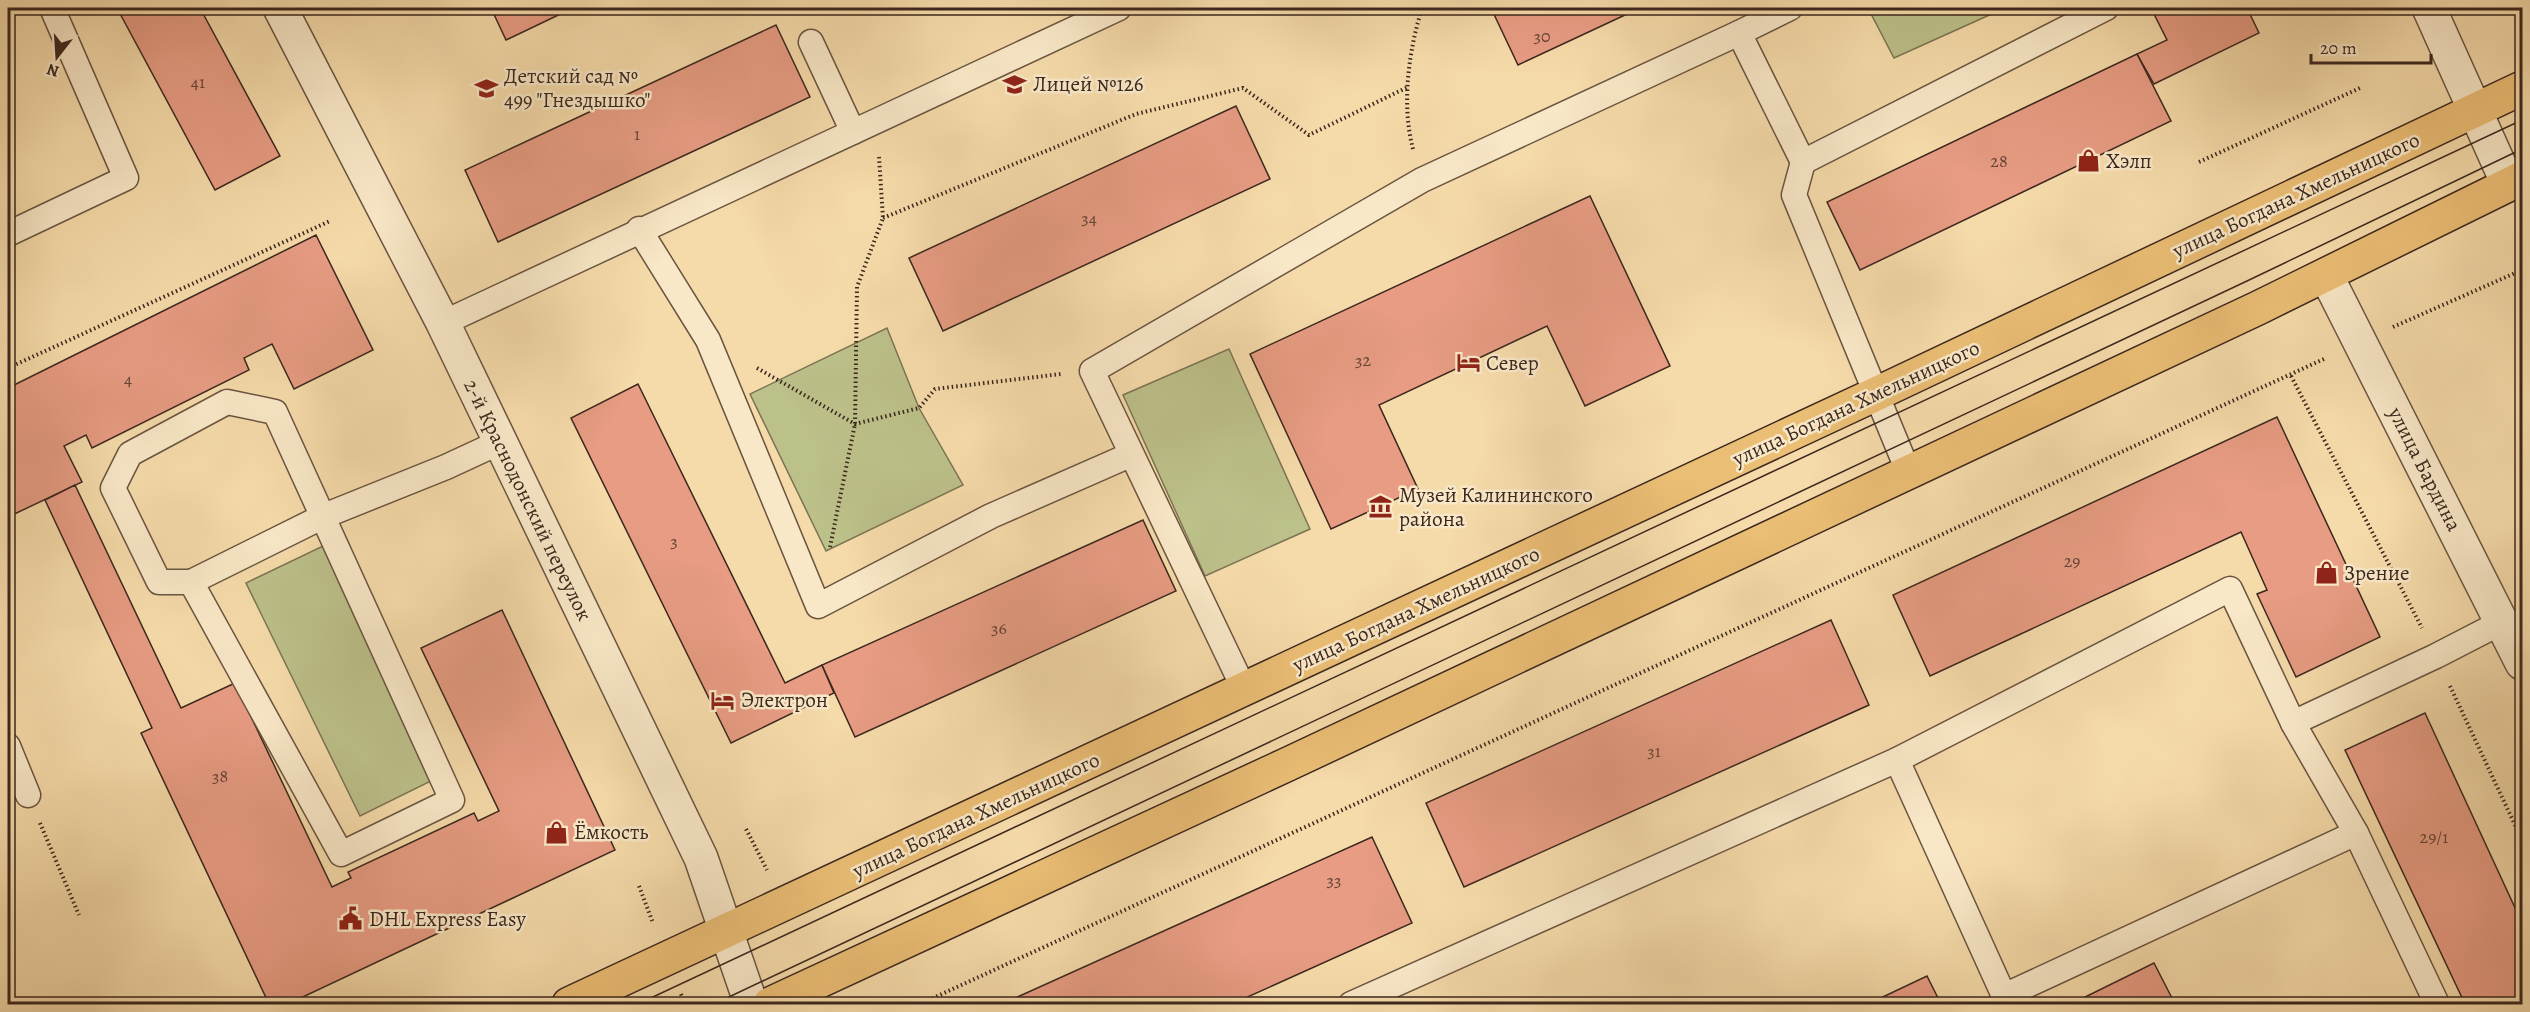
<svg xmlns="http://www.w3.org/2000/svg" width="2530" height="1012" viewBox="0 0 2530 1012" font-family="Alegreya,serif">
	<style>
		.green { fill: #bcc089; stroke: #7c7454; stroke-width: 1.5 }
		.building { fill: #e79c83; stroke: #3b271e; stroke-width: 1.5 }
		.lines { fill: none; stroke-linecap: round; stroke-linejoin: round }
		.service-casing { stroke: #6a5441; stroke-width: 27 }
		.minor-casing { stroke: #6a5441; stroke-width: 36 }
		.trunk-casing { stroke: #3b271e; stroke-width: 36 }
		.path { stroke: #3b271e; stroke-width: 4; stroke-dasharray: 1.5 3; stroke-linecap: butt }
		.service { stroke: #f9e8c8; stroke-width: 24 }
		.minor { stroke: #f9e8c8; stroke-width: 33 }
		.trunk { stroke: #ebbe75; stroke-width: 33 }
		.tram { stroke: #3b271e; stroke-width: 1.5 }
		.labels { text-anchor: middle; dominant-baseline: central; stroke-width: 5; stroke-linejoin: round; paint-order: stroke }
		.number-label { font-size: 18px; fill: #664437 }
		.poi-label { font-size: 21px; fill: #3b271e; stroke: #f9e8c8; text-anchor: start }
		.street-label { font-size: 21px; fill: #3b271e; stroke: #f9e8c8 }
	</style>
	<rect width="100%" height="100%" fill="#f6dbaa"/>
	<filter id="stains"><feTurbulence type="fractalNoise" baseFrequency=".00333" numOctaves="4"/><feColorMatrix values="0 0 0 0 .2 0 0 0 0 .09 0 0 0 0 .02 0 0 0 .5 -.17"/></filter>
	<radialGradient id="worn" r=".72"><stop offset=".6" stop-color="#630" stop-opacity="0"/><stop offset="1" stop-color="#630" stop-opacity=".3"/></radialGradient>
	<g class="green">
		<polygon points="1868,8 2005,8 1894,58"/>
		<polygon points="887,328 919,408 963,485 826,551 750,394"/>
		<polygon points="1229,349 1310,529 1205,576 1123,395"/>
		<polygon points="323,546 437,778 360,816 246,583"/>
	</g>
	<g class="building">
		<polygon points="117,8 200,8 280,156 215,190"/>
		<polygon points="491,8 573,8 506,40"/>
		<polygon points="1491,8 1640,8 1518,65"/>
		<polygon points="2151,8 2247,8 2259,33 2154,84 2137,54 2167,40"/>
		<polygon points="776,25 810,97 498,242 465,170"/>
		<polygon points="2137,54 2171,121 1860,270 1827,202"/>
		<polygon points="1236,106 1270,179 943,331 909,258"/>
		<polygon points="1590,196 1670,366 1585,406 1547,326 1379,405 1418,489 1331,529 1250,354"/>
		<polygon points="316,235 373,350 294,389 272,344 244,358 249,370 92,448 86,435 64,446 82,482 8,517 8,388"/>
		<polygon points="638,384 785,683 822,665 834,693 731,743 571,418"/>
		<polygon points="2277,417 2380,637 2296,677 2257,594 2267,590 2241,532 1930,676 1893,595"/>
		<polygon points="75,485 181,708 235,683 332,887 351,878 348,872 474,813 478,821 499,811 421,648 502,610 615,850 288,1004 269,1004 141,733 152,728 45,500"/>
		<polygon points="1143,520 1176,591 855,737 822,665"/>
		<polygon points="1831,620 1869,705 1464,887 1426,803"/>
		<polygon points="2425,713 2522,923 2522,1004 2465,1004 2345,750"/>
		<polygon points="1372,837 1412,923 1232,1004 1002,1004"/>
		<polygon points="2154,963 2175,1004 2071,1004"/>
		<polygon points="1927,976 1941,1004 1868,1004"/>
	</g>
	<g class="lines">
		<defs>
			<g id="service">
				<polyline points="1739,33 1803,162"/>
				<polyline points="811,42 853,132"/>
				<polyline points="639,229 708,340 818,606 991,516 1130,455"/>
				<polyline points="8,234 126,178 52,8"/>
				<polyline points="443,323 1119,8"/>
				<polygon points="227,402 275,412 452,800 341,854 191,582 159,582 113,488 130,454"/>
				<polyline points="1908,471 1794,195 1803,162 2106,8"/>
				<polyline points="191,582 324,516 446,467 500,442"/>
				<polyline points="1244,689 1092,371 1422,180 1739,33 1790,8"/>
				<polyline points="8,746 28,795"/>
				<polyline points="1897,760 2004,996 2356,833"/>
				<polyline points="1351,1004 1897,760 2230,589 2293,723"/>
				<polyline points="2437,1004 2356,833 2293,723 2436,656 2502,622"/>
			</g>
			<g id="minor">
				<polyline points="280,8 443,323 701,858 751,1004"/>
				<polyline points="2429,8 2508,184"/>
				<polyline points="2326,275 2522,663"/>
			</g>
			<g id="trunk">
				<polyline points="569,1004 1876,394 2522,88"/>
				<polyline points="770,1004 1286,765 2258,308 2522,178"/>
			</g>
		</defs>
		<use href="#service" class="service-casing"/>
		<use href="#minor" class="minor-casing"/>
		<use href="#trunk" class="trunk-casing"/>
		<g class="path">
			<path d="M 1413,149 C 1401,104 1409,50 1422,8"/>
			<polyline points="2199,162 2360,88"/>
			<polyline points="883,218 1136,114 1243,88 1309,135 1408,87"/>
			<polyline points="2393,327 2522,270"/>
			<polyline points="8,368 330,221"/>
			<polyline points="757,368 855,424 919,408 935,389 1061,374"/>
			<polyline points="2291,376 2422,628"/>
			<polyline points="830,547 855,424 857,287 883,218 879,157"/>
			<polyline points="2450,686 2522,840"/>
			<polyline points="40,823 79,915"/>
			<polyline points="746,829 767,870"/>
			<polyline points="639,886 653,923"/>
			<polyline points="681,994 685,1004"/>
			<polyline points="920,1004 2326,358"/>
		</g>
		<use href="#service" class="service"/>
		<use href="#minor" class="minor"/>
		<use href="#trunk" class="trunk"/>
		<g class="tram">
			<polyline points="638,1004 2522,120"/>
			<polyline points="714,1004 2247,281 2522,149"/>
		</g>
	</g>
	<defs>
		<symbol id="school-bare" viewBox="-9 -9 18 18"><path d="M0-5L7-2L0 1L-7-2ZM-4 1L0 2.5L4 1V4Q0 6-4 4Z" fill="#8f2418" stroke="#f9e8c8" stroke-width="2.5" paint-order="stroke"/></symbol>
		<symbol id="shop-bare" viewBox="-9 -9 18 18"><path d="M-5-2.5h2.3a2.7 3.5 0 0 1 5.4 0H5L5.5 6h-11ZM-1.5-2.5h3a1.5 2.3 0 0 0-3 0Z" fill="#8f2418" stroke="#f9e8c8" stroke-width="2.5" paint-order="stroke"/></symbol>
		<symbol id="hotel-bare" viewBox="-9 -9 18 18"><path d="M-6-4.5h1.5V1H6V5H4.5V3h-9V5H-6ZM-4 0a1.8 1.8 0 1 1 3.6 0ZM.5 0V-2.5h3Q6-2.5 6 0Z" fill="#8f2418" stroke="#f9e8c8" stroke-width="2.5" paint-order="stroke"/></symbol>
		<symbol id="museum-bare" viewBox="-9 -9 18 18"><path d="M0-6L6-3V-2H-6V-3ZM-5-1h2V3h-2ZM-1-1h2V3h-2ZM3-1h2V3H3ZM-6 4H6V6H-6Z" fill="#8f2418" stroke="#f9e8c8" stroke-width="2.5" paint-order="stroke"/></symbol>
		<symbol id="civic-bare" viewBox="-9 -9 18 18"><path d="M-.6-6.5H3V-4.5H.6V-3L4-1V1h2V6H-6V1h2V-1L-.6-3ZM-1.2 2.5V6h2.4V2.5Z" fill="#8f2418" stroke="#f9e8c8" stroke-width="2.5" paint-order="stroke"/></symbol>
	</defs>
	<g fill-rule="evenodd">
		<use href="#school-bare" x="998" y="68" width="33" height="33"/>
		<use href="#school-bare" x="470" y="72" width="33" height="33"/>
		<use href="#shop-bare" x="2072" y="144" width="33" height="33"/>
		<use href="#hotel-bare" x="1452" y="346" width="33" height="33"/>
		<use href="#museum-bare" x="1364" y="490" width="33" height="33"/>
		<use href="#shop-bare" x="2310" y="556" width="33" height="33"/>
		<use href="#hotel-bare" x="706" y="684" width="33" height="33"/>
		<use href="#shop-bare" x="540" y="816" width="33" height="33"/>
		<use href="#civic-bare" x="334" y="902" width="33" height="33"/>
	</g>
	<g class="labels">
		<g class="number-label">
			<text x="1542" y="36">30</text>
			<text x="198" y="82">41</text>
			<text x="637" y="134">1</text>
			<text x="1999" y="161">28</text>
			<text x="1089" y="218">34</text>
			<text x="1363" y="360">32</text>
			<text x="128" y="379">4</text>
			<text x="674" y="541">3</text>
			<text x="2072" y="561">29</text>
			<text x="999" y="628">36</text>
			<text x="1654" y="751">31</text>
			<text x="220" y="776">38</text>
			<text x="2434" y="837">29/1</text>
			<text x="1334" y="880">33</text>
		</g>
		<g class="poi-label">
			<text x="504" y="76">Детский сад №<tspan x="504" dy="24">499 "Гнездышко"</tspan></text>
			<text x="1033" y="84">Лицей №126</text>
			<text x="2106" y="161">Хэлп</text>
			<text x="1486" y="363">Север</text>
			<text x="1399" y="495">Музей Калининского<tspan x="1399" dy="24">района</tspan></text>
			<text x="2344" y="573">Зрение</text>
			<text x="741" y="700">Электрон</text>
			<text x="574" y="832">Ёмкость</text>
			<text x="369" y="919">DHL Express Easy</text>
		</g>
		<g class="street-label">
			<text transform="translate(2296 195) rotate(-25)">улица Богдана Хмельницкого</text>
			<text transform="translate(1856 403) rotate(-25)">улица Богдана Хмельницкого</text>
			<text transform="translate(2425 469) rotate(63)">улица Бардина</text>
			<text transform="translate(528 500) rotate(64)">2-й Краснодонский переулок</text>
			<text transform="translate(1416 609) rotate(-25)">улица Богдана Хмельницкого</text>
			<text transform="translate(976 815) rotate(-25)">улица Богдана Хмельницкого</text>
		</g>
	</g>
	<rect width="2530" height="1012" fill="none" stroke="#f6dbaa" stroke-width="30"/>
	<rect x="9" y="9" width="2512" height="994" fill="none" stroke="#3b271e" stroke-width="3"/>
	<rect x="15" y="15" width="2500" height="982" fill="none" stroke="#3b271e" stroke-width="1.5"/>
	<g transform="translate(57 57) rotate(197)" stroke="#f9e8c8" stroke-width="4.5" paint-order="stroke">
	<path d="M0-4.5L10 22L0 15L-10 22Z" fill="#3b271e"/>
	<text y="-9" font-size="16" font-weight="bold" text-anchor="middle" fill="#3b271e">N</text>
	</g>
	<path d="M2311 54v9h120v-9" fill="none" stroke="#3b271e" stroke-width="3"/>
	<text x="2320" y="54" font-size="18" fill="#3b271e" stroke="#f9e8c8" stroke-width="4.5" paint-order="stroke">20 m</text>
	<rect width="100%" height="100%" filter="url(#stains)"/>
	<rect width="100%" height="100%" fill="url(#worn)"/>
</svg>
